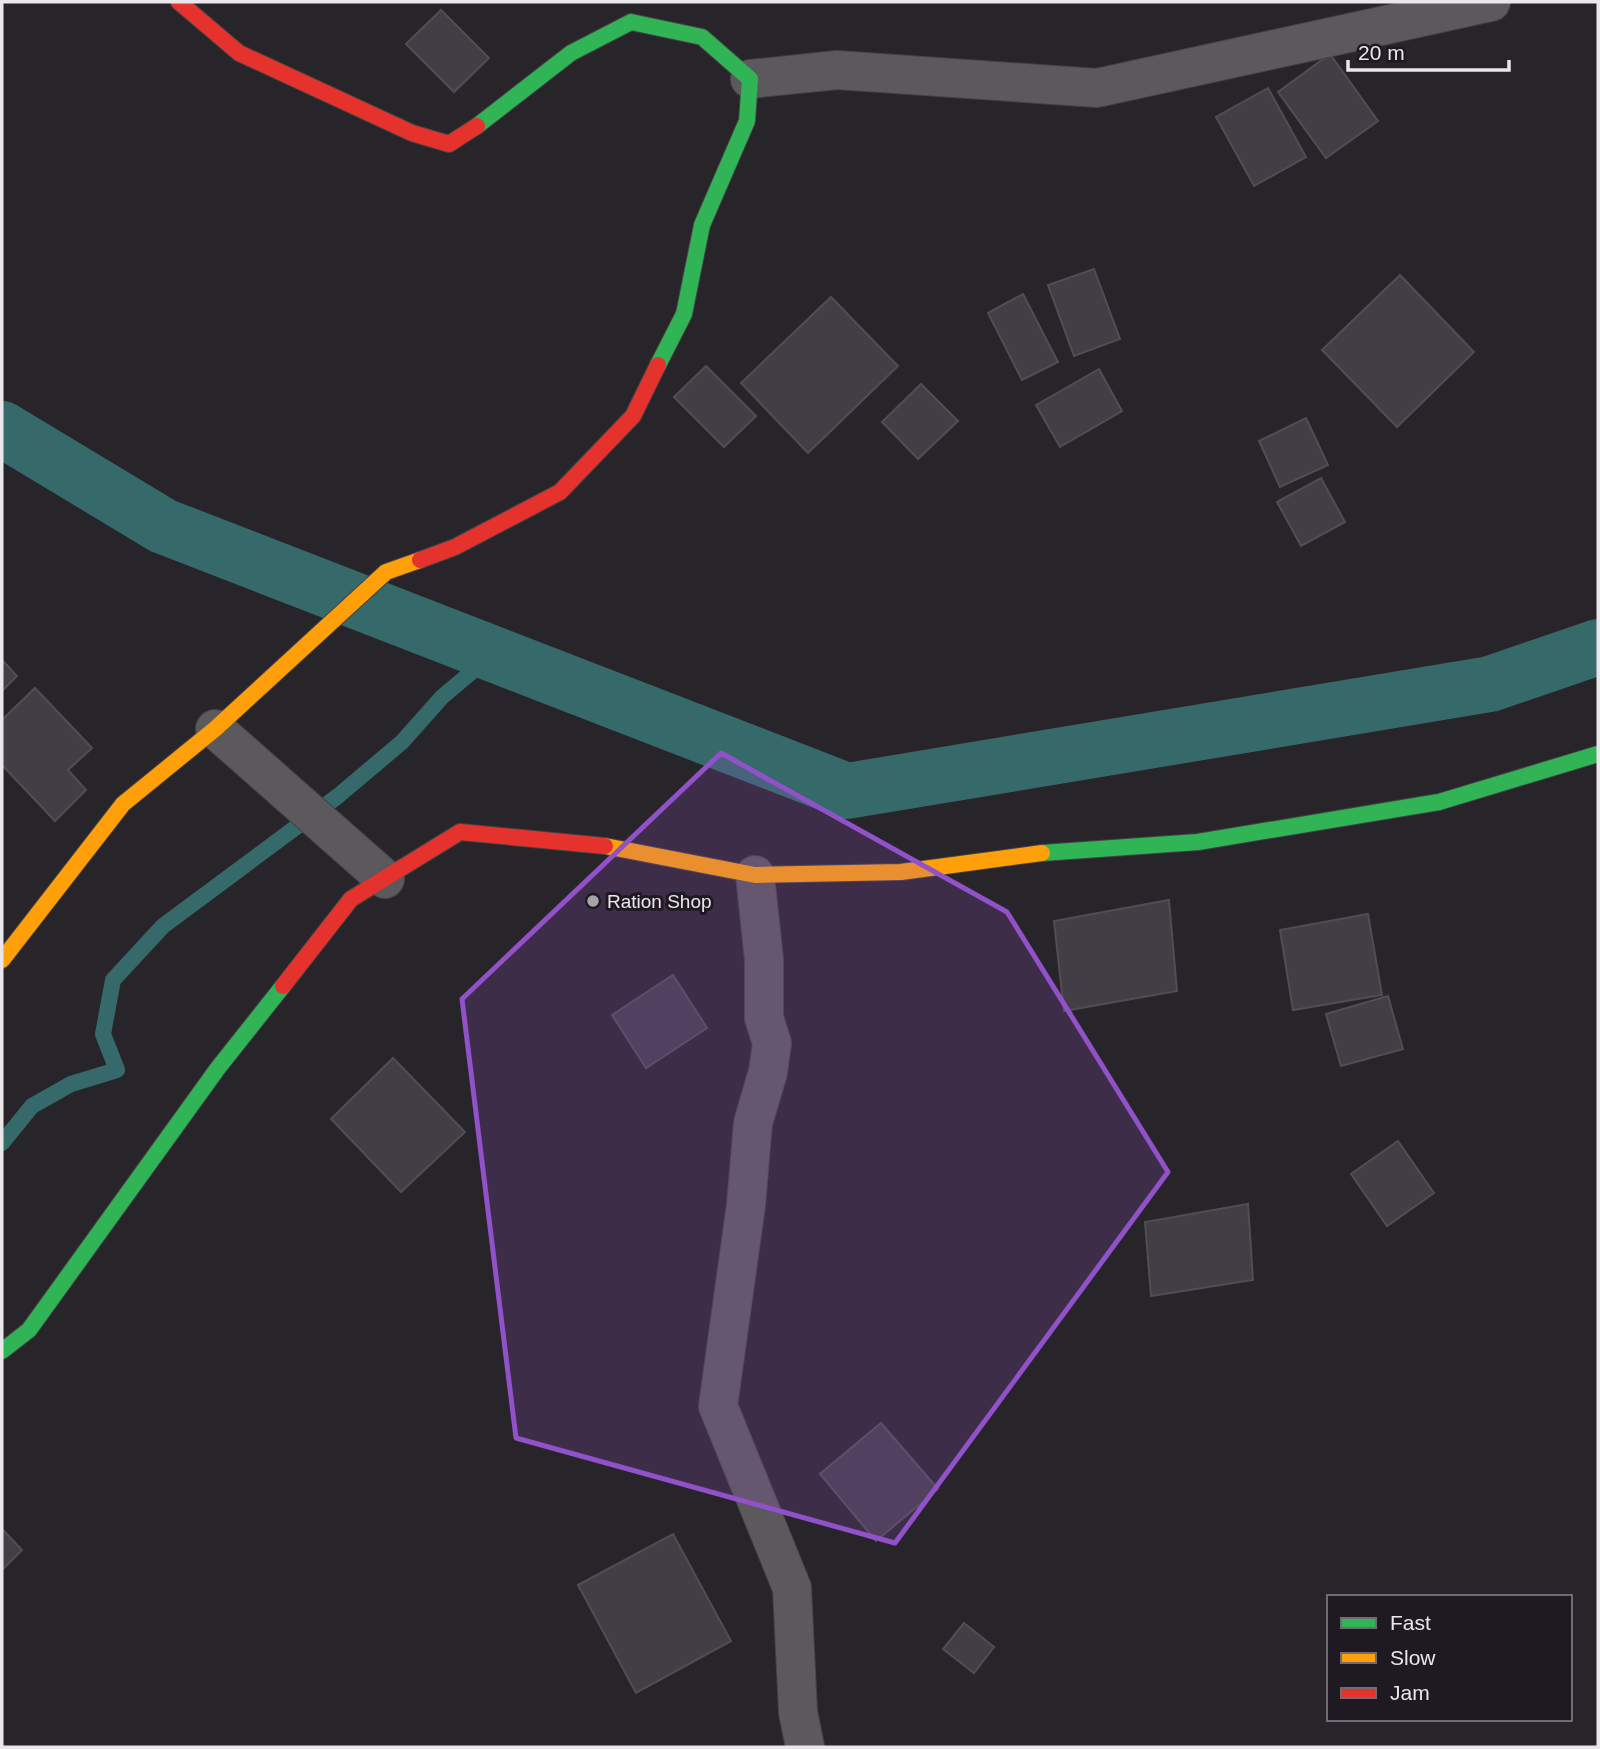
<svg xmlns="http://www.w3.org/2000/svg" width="1600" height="1749" viewBox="0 0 1600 1749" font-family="Helvetica,sans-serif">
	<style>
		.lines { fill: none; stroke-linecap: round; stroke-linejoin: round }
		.stream { stroke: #366a6a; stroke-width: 16 }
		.canal { stroke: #366a6a; stroke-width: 56 }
		.building { fill: #433d46; stroke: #514e52; stroke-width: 2 }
		.street-casing { stroke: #444245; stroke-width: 40 }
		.fast-casing { stroke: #444245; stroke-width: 18 }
		.slow-casing { stroke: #444245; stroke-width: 18 }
		.jam-casing { stroke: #444245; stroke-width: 18 }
		.street { stroke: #5b595b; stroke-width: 38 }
		.fast { stroke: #30b455; stroke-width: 16 }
		.slow { stroke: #ff9f0a; stroke-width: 16 }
		.jam { stroke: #e5322d; stroke-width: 16 }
		.marked { fill: #9151c8; fill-opacity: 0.2; stroke: #9151c8; stroke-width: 5; stroke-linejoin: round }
		.poi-dot { fill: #a6a3a7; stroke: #1f1a21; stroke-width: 2.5 }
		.labels { text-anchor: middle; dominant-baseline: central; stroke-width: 6; stroke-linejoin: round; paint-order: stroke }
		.poi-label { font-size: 19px; fill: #eae7eb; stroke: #1f1a21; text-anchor: start }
	</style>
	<rect width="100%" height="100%" fill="#28252a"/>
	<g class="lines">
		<polyline class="stream" points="2,1143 32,1106 71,1084 117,1070 103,1034 113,980 163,926 338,796 402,742 442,697 493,654"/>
		<polyline class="canal" points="2,429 163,526 847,791 1490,684 1598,647"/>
	</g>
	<g class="building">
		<polygon points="441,10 489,58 454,92 406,44"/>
		<polygon points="1330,54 1378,121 1326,158 1278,92"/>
		<polygon points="1268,88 1306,157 1254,186 1216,117"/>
		<polygon points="1094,269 1120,339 1074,356 1048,285"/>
		<polygon points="1400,275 1474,352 1397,427 1322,350"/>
		<polygon points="1023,294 1058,362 1022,380 988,313"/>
		<polygon points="831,297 898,366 808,453 741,383"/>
		<polygon points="706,366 756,416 724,447 674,397"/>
		<polygon points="1099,369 1122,411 1060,447 1036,405"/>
		<polygon points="921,384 958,421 918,459 882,422"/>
		<polygon points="1306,418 1328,465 1280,487 1259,441"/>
		<polygon points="1321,478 1345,522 1301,546 1277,502"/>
		<polygon points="2,660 17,676 2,691"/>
		<polygon points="35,688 92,748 68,770 86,790 55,821 2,765 2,720"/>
		<polygon points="1169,900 1177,991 1064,1011 1054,921"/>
		<polygon points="1368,914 1382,995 1293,1010 1280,930"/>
		<polygon points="673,975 707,1028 646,1068 612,1015"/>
		<polygon points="1388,996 1403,1049 1341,1066 1326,1014"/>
		<polygon points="393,1058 465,1132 401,1192 331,1119"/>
		<polygon points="1398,1141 1434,1193 1387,1226 1351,1174"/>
		<polygon points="1248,1204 1253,1280 1151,1296 1145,1222"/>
		<polygon points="881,1423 938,1489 876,1541 820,1474"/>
		<polygon points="2,1529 22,1550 2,1570"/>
		<polygon points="673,1534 731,1641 636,1693 578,1585"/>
		<polygon points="964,1623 994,1647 974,1673 943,1649"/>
	</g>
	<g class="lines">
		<defs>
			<g id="street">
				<polyline points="750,79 837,70 1097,88 1491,2"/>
				<polyline points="215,729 385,879"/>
				<polyline points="755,875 764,960 764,1018 772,1043 768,1072 753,1123 746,1205 718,1406 792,1588 798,1712 805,1747"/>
			</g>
			<g id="fast">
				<polyline points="477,126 571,53 631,22 702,37 750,79 747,121 702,225 684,314 658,365"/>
				<polyline points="1042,853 1198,842 1439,802 1598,754"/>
				<polyline points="2,1351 29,1330 218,1068 283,986"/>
			</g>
			<g id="slow">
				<polyline points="605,846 755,875 901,872 1042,853"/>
				<polyline points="2,960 123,804 215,729 386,572 420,560"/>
			</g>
			<g id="jam">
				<polyline points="179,2 239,53 412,133 449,144 477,126"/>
				<polyline points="420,560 455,547 560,492 633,416 658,365"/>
				<polyline points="283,986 351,899 460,832 605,846"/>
			</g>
		</defs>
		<use href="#street" class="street-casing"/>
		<use href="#fast" class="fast-casing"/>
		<use href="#slow" class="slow-casing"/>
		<use href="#jam" class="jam-casing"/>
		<use href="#street" class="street"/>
		<use href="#fast" class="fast"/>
		<use href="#slow" class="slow"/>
		<use href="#jam" class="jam"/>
	</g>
	<path class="marked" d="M 721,753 L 1007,912 L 1168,1172 L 895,1543 L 516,1438 L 462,999 Z"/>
	<circle class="poi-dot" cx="593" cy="901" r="7"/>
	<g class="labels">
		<g class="poi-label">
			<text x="607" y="901">Ration Shop</text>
		</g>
	</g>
	<rect width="1600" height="1749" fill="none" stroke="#eae7eb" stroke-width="7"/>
	<rect x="1327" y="1595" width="245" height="126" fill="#1f1a21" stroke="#706c72" stroke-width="2"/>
	<rect x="1341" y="1618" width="35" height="10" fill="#30b455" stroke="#706c72" stroke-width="2"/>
	<text x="1390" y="1630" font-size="21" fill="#eae7eb">Fast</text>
	<rect x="1341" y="1653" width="35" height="10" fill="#ff9f0a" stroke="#706c72" stroke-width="2"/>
	<text x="1390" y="1665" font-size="21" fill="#eae7eb">Slow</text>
	<rect x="1341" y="1688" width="35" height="10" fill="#e5322d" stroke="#706c72" stroke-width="2"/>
	<text x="1390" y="1700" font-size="21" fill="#eae7eb">Jam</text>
	<path d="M1348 60v10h161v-10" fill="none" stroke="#eae7eb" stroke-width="3.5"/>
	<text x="1358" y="60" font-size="21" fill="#eae7eb" stroke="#1f1a21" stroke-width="5" paint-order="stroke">20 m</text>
</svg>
